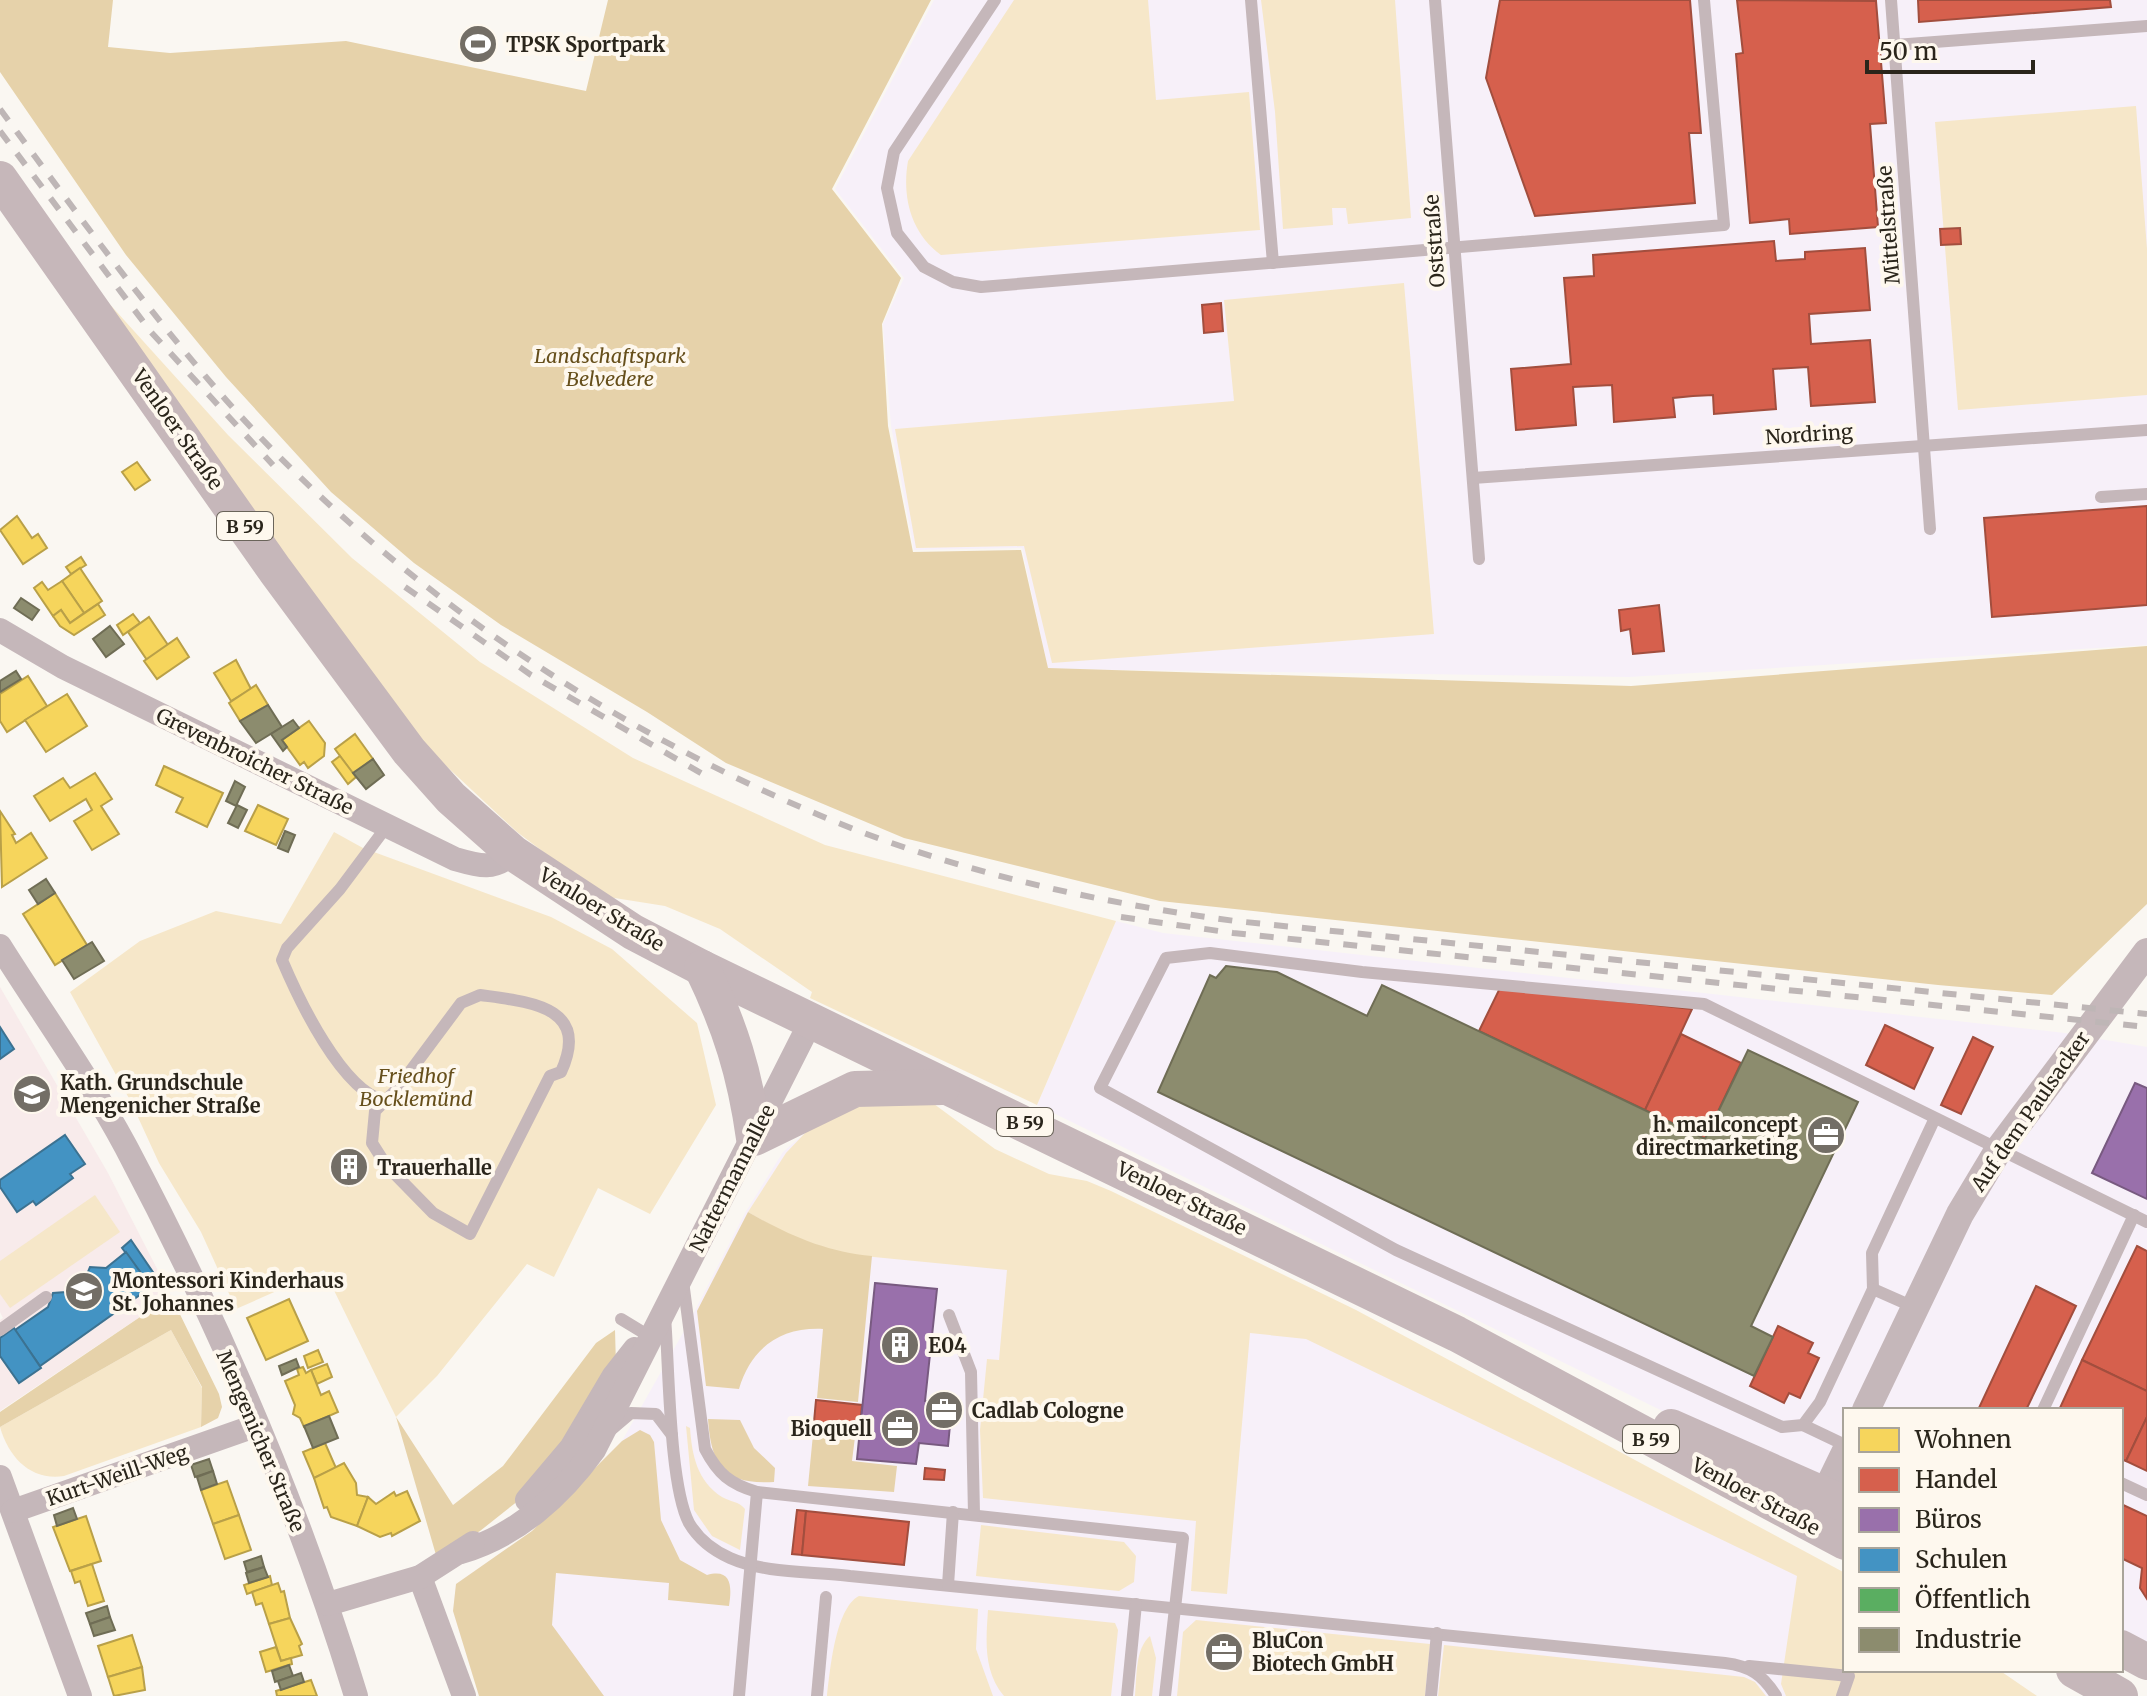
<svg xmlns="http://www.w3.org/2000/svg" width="2147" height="1696" viewBox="0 0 2147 1696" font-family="Merriweather,serif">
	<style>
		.commercial { fill: #f7f0f9 }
		.education { fill: #f8ebeb }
		.green { fill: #f6e7c9 }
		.forest { fill: #e6d2aa }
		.homes { fill: #f6d55c; stroke: #b9a048; stroke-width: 2 }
		.shops { fill: #d6604d; stroke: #a24e3e; stroke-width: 2 }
		.offices { fill: #9970ab; stroke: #785a80; stroke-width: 2 }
		.schools { fill: #4393c3; stroke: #3c7291; stroke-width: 2 }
		.public { fill: #5aae61; stroke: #4c854c; stroke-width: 2 }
		.industry { fill: #8c8c6e; stroke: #6f6d55; stroke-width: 2 }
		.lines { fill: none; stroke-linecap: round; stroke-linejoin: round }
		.service { stroke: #c5b7ba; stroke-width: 12 }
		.minor { stroke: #c5b7ba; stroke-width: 24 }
		.tertiary { stroke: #c5b7ba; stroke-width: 28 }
		.primary { stroke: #c6b7ba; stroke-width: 36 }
		.rail { stroke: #beb6b6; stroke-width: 6; stroke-dasharray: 14 14; stroke-linecap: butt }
		.labels { text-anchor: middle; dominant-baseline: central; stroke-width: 8; stroke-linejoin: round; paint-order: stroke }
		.shield { fill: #fef8ee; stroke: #6a645a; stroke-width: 2 }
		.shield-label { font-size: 18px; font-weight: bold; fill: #2a251b }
		.poi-label { font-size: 20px; font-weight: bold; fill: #2a251b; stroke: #fef8ee; text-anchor: start }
		.street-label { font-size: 20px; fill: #2a251b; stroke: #fef8ee }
		.park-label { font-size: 20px; font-style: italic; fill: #664f1b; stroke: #fef8ee }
	</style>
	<rect width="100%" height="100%" fill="#faf7f2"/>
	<g class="commercial">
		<polygon points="934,0 2147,0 2147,645 1629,677 1048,669 1022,548 914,550 891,426 883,324 904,278 835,189"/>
		<polygon points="1116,921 1163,933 2065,1033 2147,1047 2147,1643 2121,1630 2121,1410 1845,1410 1845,1494 1777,1467 1037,1105"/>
		<polygon points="827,1114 1833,1583 1845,1670 1995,1696 479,1696 453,1611 456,1584 532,1531 622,1441 688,1324 745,1213 783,1152"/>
	</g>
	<polygon class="education" points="0,987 108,1173 171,1296 0,1411 0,1320 3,1318 0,1312"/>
	<g class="green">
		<path d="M 1014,0 L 1148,0 L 1156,100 L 1249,92 L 1260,230 L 941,255 C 910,232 902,196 908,161 Z"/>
		<polygon points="1261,0 1395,0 1411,218 1348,224 1346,208 1332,208 1333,225 1283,229 1275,112"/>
		<polygon points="2136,106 2147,249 2147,395 1958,410 1935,122"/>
		<polygon points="87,279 228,435 352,558 480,662 633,758 825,845 1116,921 1037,1105 810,998 812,992 720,929 665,906 602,896 517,832 428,749 252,514"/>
		<polygon points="1404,283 1434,634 1052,663 1024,546 916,548 895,429 1234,401 1224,300"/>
		<polygon points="334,832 363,848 551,917 612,949 697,1023 716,1105 650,1214 598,1188 554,1277 527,1264 437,1376 396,1417 324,1270 236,1309 201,1232 159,1163 131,1102 70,992 140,941 216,911 281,924"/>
		<polygon points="854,1104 934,1104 995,1149 1049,1174 1087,1181 1111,1191 1356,1310 1845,1573 1845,1670 1999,1670 2037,1696 1786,1696 1781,1684 1797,1576 1306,1339 1250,1333 1227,1594 1191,1591 1196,1521 983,1498 980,1430 987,1359 999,1360 1007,1270 843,1254 788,1235 748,1212 786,1153 806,1132"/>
		<polygon points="95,1195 120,1232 10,1308 0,1294 0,1261"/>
		<path d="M 171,1330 L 202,1388 L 201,1427 L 64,1476 C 31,1481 9,1458 0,1427 Z"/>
		<path d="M 686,1426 L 690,1428 C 692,1455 697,1481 722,1497 C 730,1502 739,1501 745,1509 L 740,1550 L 712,1536 L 694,1510 Z"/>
		<polygon points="981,1525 1124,1542 1136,1556 1134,1582 1119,1591 976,1576"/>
		<path d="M 859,1596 L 978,1609 L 976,1649 L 993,1696 L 827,1696 C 830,1672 835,1608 859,1596 Z"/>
		<path d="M 988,1610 L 1115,1623 L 1118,1630 L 1111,1696 L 1004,1696 C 983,1671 986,1640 988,1610 Z"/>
		<polygon points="1196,1620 1430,1644 1425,1696 1177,1696 1183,1632"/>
		<path d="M 1150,1636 L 1156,1658 L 1152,1696 L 1135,1696 C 1137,1676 1135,1649 1150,1636 Z"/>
		<polygon points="1444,1645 1744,1677 1755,1682 1766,1696 1438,1696"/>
	</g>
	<g class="forest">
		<polygon points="0,0 113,0 108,47 170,53 346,41 586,91 608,0 931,0 832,189 901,278 882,324 888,426 913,552 1021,550 1048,668 1631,686 2147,646 2147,904 2052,995 1938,985 1160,901 904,838 726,763 647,712 501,625 414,563 331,492 226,377 126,255 0,72"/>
		<path d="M 748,1212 C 788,1235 826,1252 872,1256 L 858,1402 L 817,1398 L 823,1329 C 780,1327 751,1348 739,1389 L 706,1386 L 697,1311 Z"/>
		<polygon points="171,1296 219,1394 222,1407 218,1418 201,1427 202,1387 171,1330 0,1427 0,1412"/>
		<polygon points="615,1330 616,1366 528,1493 480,1531 436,1555 396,1417 453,1505 503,1466 596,1343"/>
		<path d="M 708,1419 L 740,1420 L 754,1448 L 775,1468 L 774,1482 C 725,1485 711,1466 708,1419 Z"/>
		<polygon points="814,1424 856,1429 852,1461 897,1466 894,1492 808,1486"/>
		<path d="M 640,1430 L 650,1435 L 654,1442 L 661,1520 L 680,1560 L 707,1575 C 732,1568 732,1587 729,1606 L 668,1600 L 669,1583 L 556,1573 L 552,1625 L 604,1696 L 479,1696 L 453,1611 L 456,1584 L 532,1531 L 622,1441 Z"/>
	</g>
	<g class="homes">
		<polygon points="137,462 150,480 135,490 122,472"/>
		<polygon points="17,516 32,538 38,534 47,548 23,564 0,530"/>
		<polygon points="81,557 86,565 71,574 66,567"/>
		<polygon points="80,568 102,601 84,613 62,581"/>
		<polygon points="62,581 84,613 70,623 61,610 53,616 34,588 42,582 48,590"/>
		<polygon points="98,604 105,615 74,635 60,626 53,616 61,610 70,623"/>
		<polygon points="133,614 140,623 123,635 117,625"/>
		<polygon points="149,617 168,645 147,660 128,632"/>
		<polygon points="177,638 189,657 157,679 144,661"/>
		<polygon points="236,660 251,689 231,701 214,673"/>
		<polygon points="28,676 47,706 7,732 0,721 0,694"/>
		<polygon points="256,685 268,705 240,721 229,703"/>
		<polygon points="67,694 87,726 46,752 25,720"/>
		<polygon points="309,721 325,743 324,756 308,768 304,762 300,765 282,740"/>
		<polygon points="355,734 373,759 353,774 335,749"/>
		<polygon points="340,756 356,777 348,784 332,762"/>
		<polygon points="164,766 223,793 207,827 176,812 183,798 156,785"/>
		<polygon points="95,773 112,799 101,806 119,834 92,850 74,821 92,810 86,799 50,821 34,796 63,778 70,788"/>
		<polygon points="258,805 288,819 276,845 245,831"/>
		<polygon points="0,811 15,834 12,835 16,843 31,833 47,858 2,887"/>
		<polygon points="55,893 87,945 55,965 23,914"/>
		<polygon points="289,1299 308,1341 266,1360 247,1318"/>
		<polygon points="318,1350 323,1362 308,1368 304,1356"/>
		<polygon points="327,1364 332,1377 317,1384 311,1370"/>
		<polygon points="303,1367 306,1373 311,1370 321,1395 329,1391 338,1412 304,1427 300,1418 293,1414 295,1405 285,1381 299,1375 297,1369"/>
		<polygon points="325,1443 336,1468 314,1478 303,1452"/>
		<polygon points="344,1463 356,1483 357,1495 368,1497 357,1526 331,1517 327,1507 324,1508 314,1478"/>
		<polygon points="227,1481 239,1515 213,1524 201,1490"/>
		<polygon points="407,1491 420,1521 392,1536 391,1533 380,1537 357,1526 368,1497 376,1504 394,1492 396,1496"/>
		<polygon points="239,1515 251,1550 225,1559 213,1524"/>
		<polygon points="86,1516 101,1561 70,1571 53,1527"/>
		<polygon points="92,1564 104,1601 88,1606 80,1581 75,1583 71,1571"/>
		<polygon points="270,1576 272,1585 247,1594 244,1585"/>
		<polygon points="278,1583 281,1592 284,1591 290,1618 269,1624 262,1603 256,1605 252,1592"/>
		<polygon points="290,1618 302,1644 299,1646 302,1655 281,1661 269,1624"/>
		<polygon points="132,1635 142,1667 108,1677 98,1646"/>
		<polygon points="276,1647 281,1661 291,1658 292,1664 266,1672 260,1652"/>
		<polygon points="142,1667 145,1690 114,1696 108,1677"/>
		<polygon points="311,1680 317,1696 277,1696 276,1691"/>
	</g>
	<g class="shops">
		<polygon points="1500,0 1690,0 1701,133 1689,133 1695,203 1535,216 1486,78"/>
		<polygon points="1737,0 1876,1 1886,123 1870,124 1878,227 1790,234 1789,219 1750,223 1736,54 1743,53"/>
		<polygon points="1918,0 2110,0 2111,7 1919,22"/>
		<polygon points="1960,228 1961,244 1941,245 1940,229"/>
		<polygon points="1774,241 1776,261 1805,259 1805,252 1865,248 1870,310 1809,314 1811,344 1870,340 1875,402 1811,406 1808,367 1773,369 1776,409 1714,414 1713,395 1693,396 1673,398 1675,417 1614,422 1612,385 1573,387 1576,425 1516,430 1511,369 1571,364 1564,278 1594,276 1593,255"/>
		<polygon points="1221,303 1223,331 1204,333 1202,305"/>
		<polygon points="2147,506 2147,605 1992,617 1984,518"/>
		<polygon points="1659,605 1664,651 1633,654 1630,629 1621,631 1619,610"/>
		<polygon points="1500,988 1692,1009 1645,1110 1479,1031"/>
		<polygon points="1885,1025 1933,1048 1914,1089 1866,1065"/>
		<polygon points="1681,1034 1741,1063 1705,1139 1645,1110"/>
		<polygon points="1973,1037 1993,1047 1961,1114 1941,1105"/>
		<polygon points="2137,1246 2147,1251 2147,1391 2082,1360"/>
		<polygon points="2036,1286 2076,1306 2026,1410 1978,1410"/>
		<polygon points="1778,1326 1813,1343 1808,1353 1819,1358 1800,1398 1789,1393 1784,1403 1750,1386"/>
		<polygon points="2082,1360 2147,1391 2147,1417 2126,1461 2121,1459 2121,1410 2059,1410"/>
		<polygon points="816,1400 862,1405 860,1426 814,1422"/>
		<polygon points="2147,1417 2147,1471 2126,1461"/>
		<polygon points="925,1468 945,1470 944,1480 924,1479"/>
		<polygon points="2121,1504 2147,1516 2147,1599 2140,1588 2142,1568 2121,1558"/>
		<polygon points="797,1510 806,1511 802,1555 792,1554"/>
		<polygon points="806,1511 909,1522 904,1565 802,1555"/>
	</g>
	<g class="offices">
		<polygon points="2135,1083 2147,1088 2147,1199 2092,1173"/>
		<polygon points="875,1283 937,1289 925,1401 952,1404 948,1446 919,1443 916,1464 857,1459"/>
	</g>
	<g class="schools">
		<polygon points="0,1027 14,1049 0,1059"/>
		<polygon points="65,1135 85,1164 70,1174 73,1178 36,1205 33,1201 17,1212 0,1187 0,1180"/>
		<polygon points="131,1240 157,1278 149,1284 122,1248"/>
		<polygon points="126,1252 151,1287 40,1366 15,1330 48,1307 53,1293 66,1292 72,1280 85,1279 90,1267 106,1268"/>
		<polygon points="14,1328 41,1368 19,1383 0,1356 0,1338"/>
	</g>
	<polygon class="public" points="342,1154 363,1162 357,1180 348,1186 336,1179"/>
	<g class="industry">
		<polygon points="21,598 39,610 32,620 14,608"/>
		<polygon points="110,626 124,644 106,657 93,639"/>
		<polygon points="16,671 21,679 0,692 0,681"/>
		<polygon points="268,705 282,727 256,743 240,721"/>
		<polygon points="293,720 299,728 282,740 287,747 283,751 271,734"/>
		<polygon points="373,759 384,775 366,789 353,773"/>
		<polygon points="235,781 245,787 236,806 226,801"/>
		<polygon points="237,805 247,810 238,828 228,823"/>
		<polygon points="285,831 295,835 288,852 278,848"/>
		<polygon points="46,879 55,893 38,904 29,890"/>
		<polygon points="92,942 104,961 74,979 62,960"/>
		<polygon points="1226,966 1277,972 1367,1016 1382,985 1705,1139 1748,1050 1858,1102 1751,1326 1773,1337 1754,1376 1158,1092 1210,975 1216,978"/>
		<polygon points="296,1359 299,1367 282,1375 279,1366"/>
		<polygon points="329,1416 338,1438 313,1448 304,1426"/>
		<polygon points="209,1459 213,1471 195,1477 191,1465"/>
		<polygon points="213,1471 217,1484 201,1490 197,1477"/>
		<polygon points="73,1508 77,1519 57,1526 54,1515"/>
		<polygon points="261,1556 264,1567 247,1572 244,1562"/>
		<polygon points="264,1567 268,1577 249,1583 246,1573"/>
		<polygon points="107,1606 110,1617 90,1624 86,1613"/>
		<polygon points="110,1617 115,1630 94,1636 90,1624"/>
		<polygon points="289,1665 293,1676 275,1682 272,1671"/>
		<polygon points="301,1673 304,1682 281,1690 278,1681"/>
	</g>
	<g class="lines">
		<g class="service">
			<polyline points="995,0 894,152 887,188 897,233 924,267 953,282 981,287 1724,225 1704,0"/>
			<polyline points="1251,0 1273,263"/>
			<polyline points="1435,0 1479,559"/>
			<polyline points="1891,0 1930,529"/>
			<polyline points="1895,45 2147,26"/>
			<polyline points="1473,478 2147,430"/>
			<polyline points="2101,497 2147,494"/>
			<path d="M 480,995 C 530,1002 591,1006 561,1072 L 550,1076 L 470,1234 L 433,1213 L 386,1165 L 372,1143 L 375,1111 L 397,1089 L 461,1003 Z"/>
			<path d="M 385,1101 C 342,1091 299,1000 282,960 L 287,948 L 340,889 L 387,826"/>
			<polyline points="1935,1118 1872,1253 1873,1289 1820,1402 1803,1425 1782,1427 1396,1250 1100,1088 1166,958 1210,953 1362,972 1704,1004 2147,1222"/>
			<path d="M 683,1281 L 705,1449 C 718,1474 730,1484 757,1492 L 1183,1538 L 1165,1696"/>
			<polyline points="1873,1289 1916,1308"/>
			<polyline points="949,1315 971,1372 974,1514"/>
			<path d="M 665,1317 C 669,1364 669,1485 689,1523 C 699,1540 712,1550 730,1558 C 766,1574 812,1571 850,1576 L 1725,1663 C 1750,1666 1763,1675 1776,1696"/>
			<polyline points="621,1319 649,1336"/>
			<polyline points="0,1330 46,1297"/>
			<polyline points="2043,1410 2134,1215"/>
			<polyline points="1803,1425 1845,1445"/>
			<polyline points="611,1430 631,1413 656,1414 672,1435"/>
			<polyline points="2121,1483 2147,1495"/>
			<polyline points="948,1585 953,1512"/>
			<polyline points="1749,1666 1849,1676 1842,1696"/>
			<polyline points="739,1696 757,1492"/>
			<polyline points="817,1696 826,1597"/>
			<polyline points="1127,1696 1136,1604"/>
			<polyline points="1431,1696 1437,1633"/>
		</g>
		<g class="minor">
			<path d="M 0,630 L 63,667 L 455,859 C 479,866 494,871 513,853"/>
			<path d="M 0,946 C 42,1013 89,1078 126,1147 C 218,1321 299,1508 356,1696"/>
			<polyline points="0,1477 80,1696"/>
			<polyline points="527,1500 571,1448 613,1377 635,1349"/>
			<polyline points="13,1511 255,1426"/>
			<path d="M 461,1552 C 516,1536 561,1496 594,1450 L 812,1019"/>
			<polyline points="420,1577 464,1696"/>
			<polyline points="328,1604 420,1577 473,1543"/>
		</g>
		<g class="tertiary">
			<polyline points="1866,1410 1960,1214 1999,1149 2147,952"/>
			<polyline points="1825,1494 1845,1453"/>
		</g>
		<g class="primary">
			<polyline points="0,179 275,570 409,751 451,798 513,853 633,932 702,968 1457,1334 1845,1542"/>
			<path d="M 702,968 C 730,1026 745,1073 754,1138 L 855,1089 L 942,1087"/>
			<polyline points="1671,1427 1845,1504"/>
			<polyline points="2121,1648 2147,1662"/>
			<polyline points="2074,1670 2120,1696"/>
		</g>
		<g class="rail">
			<path d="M 0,109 C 73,208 145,308 226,400 C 385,579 599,723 819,815 C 951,871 1094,902 1235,921 L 2147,1014"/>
			<polyline points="0,131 151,332 273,465"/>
			<polyline points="405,587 531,675 713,780"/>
			<polyline points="1121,917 1233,933 2147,1027"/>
		</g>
	</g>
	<defs>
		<symbol id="stadium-disc" viewBox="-11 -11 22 22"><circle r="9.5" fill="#736e66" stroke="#fef8ee"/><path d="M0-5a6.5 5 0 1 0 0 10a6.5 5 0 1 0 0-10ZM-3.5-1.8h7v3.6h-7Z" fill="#fff"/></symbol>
		<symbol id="school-disc" viewBox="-11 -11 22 22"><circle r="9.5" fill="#736e66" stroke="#fef8ee"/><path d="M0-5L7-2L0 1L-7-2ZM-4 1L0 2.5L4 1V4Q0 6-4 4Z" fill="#fff"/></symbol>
		<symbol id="office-disc" viewBox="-11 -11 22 22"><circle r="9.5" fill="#736e66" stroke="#fef8ee"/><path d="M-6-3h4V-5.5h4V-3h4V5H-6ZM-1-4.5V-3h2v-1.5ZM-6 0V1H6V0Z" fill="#fff"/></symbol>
		<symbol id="building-disc" viewBox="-11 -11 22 22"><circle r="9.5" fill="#736e66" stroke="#fef8ee"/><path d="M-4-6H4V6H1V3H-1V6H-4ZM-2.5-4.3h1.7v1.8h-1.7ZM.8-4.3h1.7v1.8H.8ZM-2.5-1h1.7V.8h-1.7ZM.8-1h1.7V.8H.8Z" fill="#fff"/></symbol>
	</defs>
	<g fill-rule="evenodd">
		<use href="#stadium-disc" x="456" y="22" width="44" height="44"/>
		<use href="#school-disc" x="10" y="1072" width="44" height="44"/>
		<use href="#office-disc" x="1804" y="1113" width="44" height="44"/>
		<use href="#building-disc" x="327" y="1145" width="44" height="44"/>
		<use href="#school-disc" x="62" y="1269" width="44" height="44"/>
		<use href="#building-disc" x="878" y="1323" width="44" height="44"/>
		<use href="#office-disc" x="922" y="1388" width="44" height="44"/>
		<use href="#office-disc" x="878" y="1406" width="44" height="44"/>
		<use href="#office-disc" x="1202" y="1630" width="44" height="44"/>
	</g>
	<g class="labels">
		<g class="shield">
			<rect x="217" y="512" width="56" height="28" rx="6"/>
			<rect x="997" y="1108" width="56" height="28" rx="6"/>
			<rect x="1623" y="1425" width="56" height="28" rx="6"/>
		</g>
		<g class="shield-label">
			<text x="245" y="526">B 59</text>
			<text x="1025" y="1122">B 59</text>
			<text x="1651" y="1439">B 59</text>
		</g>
		<g class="poi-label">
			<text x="506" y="44">TPSK Sportpark</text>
			<text x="60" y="1082">Kath. Grundschule<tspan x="60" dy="23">Mengenicher Straße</tspan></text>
			<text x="1798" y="1124" text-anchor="end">h. mailconcept<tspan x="1798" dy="23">directmarketing</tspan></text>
			<text x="377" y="1167">Trauerhalle</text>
			<text x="112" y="1280">Montessori Kinderhaus<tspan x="112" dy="23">St. Johannes</tspan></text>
			<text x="928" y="1345">E04</text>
			<text x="972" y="1410">Cadlab Cologne</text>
			<text x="872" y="1428" text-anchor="end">Bioquell</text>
			<text x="1252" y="1640">BluCon<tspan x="1252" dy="23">Biotech GmbH</tspan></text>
		</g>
		<g class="street-label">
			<text transform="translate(1888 225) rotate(-94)">Mittelstraße</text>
			<text transform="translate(1434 241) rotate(-94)">Oststraße</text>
			<text transform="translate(178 429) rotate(55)">Venloer Straße</text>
			<text transform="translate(1809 434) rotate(-4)">Nordring</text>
			<text transform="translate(255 761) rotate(26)">Grevenbroicher Straße</text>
			<text transform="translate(602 909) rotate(31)">Venloer Straße</text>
			<text transform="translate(2030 1111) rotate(-55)">Auf dem Paulsacker</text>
			<text transform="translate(732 1178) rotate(-63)">Nattermannallee</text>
			<text transform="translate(1182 1198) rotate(26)">Venloer Straße</text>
			<text transform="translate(261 1441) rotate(67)">Mengenicher Straße</text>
			<text transform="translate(117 1475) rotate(-19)">Kurt-Weill-Weg</text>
			<text transform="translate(1756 1496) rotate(28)">Venloer Straße</text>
		</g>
		<g class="park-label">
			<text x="610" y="355">Landschaftspark<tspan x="610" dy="23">Belvedere</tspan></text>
			<text x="416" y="1075">Friedhof<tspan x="416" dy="23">Bocklemünd</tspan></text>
		</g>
	</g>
	<rect x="1843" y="1408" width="280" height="264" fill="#fef8ee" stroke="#a9a49a" stroke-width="2"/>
	<rect x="1859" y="1428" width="40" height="24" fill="#f6d55c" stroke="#a9a49a" stroke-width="2"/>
	<text x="1915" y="1448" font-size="24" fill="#2a251b">Wohnen</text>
	<rect x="1859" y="1468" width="40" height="24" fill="#d6604d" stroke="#a9a49a" stroke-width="2"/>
	<text x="1915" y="1488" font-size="24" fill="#2a251b">Handel</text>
	<rect x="1859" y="1508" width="40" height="24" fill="#9970ab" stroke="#a9a49a" stroke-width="2"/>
	<text x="1915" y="1528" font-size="24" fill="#2a251b">Büros</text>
	<rect x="1859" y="1548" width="40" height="24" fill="#4393c3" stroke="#a9a49a" stroke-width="2"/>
	<text x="1915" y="1568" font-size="24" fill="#2a251b">Schulen</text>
	<rect x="1859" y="1588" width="40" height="24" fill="#5aae61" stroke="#a9a49a" stroke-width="2"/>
	<text x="1915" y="1608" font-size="24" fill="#2a251b">Öffentlich</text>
	<rect x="1859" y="1628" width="40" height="24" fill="#8c8c6e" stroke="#a9a49a" stroke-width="2"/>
	<text x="1915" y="1648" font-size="24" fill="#2a251b">Industrie</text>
	<path d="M1867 60v12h166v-12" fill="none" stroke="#2a251b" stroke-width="4"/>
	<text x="1879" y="60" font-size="24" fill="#2a251b" stroke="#fef8ee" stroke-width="6" paint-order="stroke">50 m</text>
</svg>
